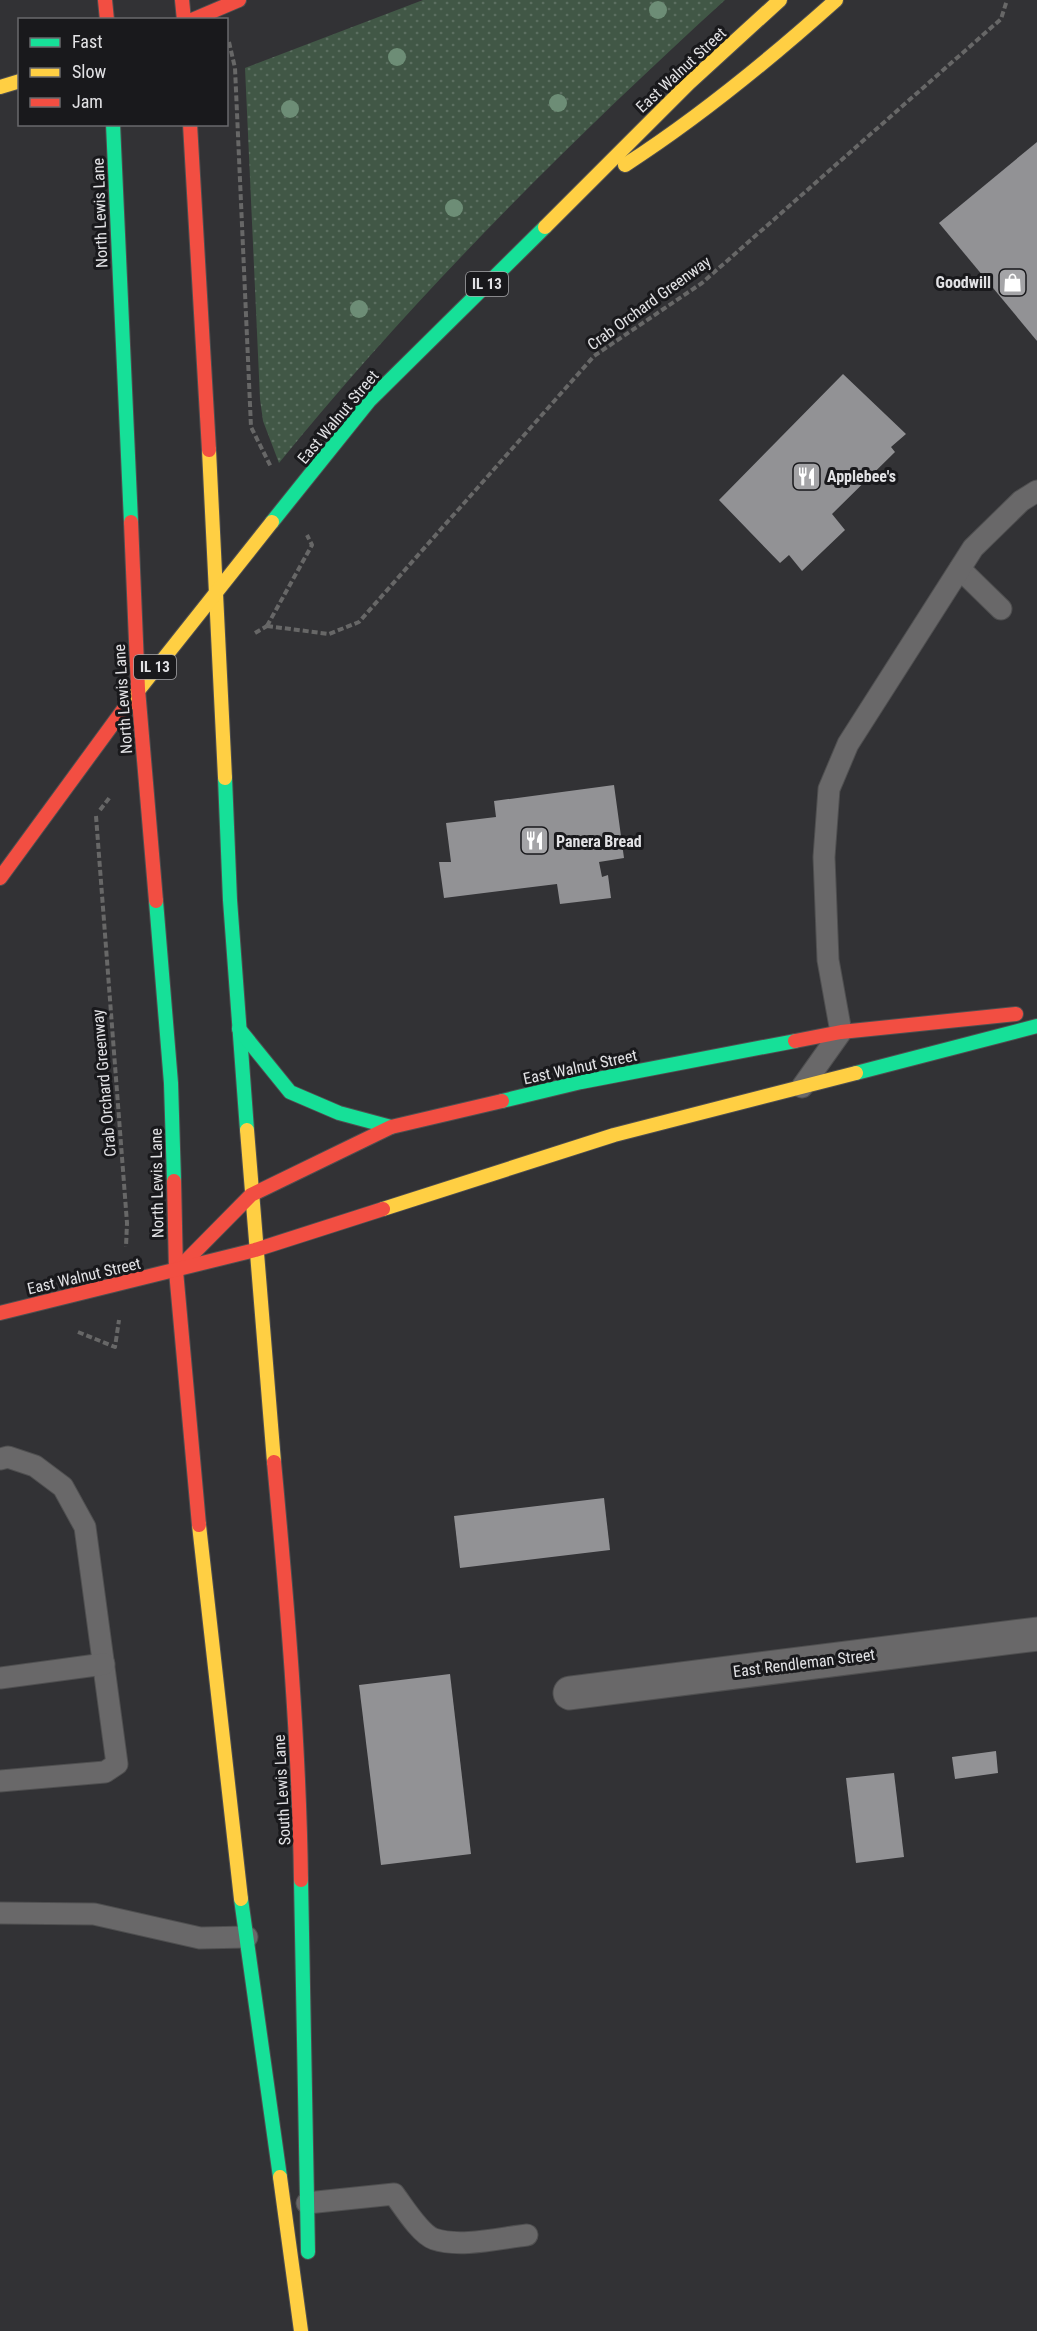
<svg xmlns="http://www.w3.org/2000/svg" width="1037" height="2331" viewBox="0 0 1037 2331" font-family="'Roboto Condensed',sans-serif">
	<style>
		.grass { fill: url(#grass-dots) }
		.building { fill: #929295 }
		.lines { fill: none; stroke-linecap: round; stroke-linejoin: round }
		.lane-casing { stroke: #4f4f50; stroke-width: 23 }
		.street-casing { stroke: #4f4f50; stroke-width: 35 }
		.fast-casing { stroke: #4f4f50; stroke-width: 16 }
		.slow-casing { stroke: #4f4f50; stroke-width: 16 }
		.jam-casing { stroke: #4f4f50; stroke-width: 16 }
		.path { stroke: #676767; stroke-width: 4; stroke-dasharray: 6 3; stroke-linecap: butt }
		.lane { stroke: #696869; stroke-width: 21 }
		.street { stroke: #696869; stroke-width: 33 }
		.fast { stroke: #16e098; stroke-width: 14 }
		.slow { stroke: #ffcf43; stroke-width: 14 }
		.jam { stroke: #f24e42; stroke-width: 14 }
		.tree { fill: #6d8d76 }
		.labels { text-anchor: middle; dominant-baseline: central; stroke-width: 6; stroke-linejoin: round; paint-order: stroke }
		.shield { fill: #19191c; stroke: #a6a6a9; stroke-width: 1.5 }
		.shield-label { font-size: 15px; font-weight: bold; fill: #e2e2e5 }
		.street-label { font-size: 16px; fill: #e2e2e5; stroke: #19191c }
		.poi-label { font-size: 16px; font-weight: bold; fill: #e2e2e5; stroke: #19191c; text-anchor: start }
	</style>
	<defs>
		<pattern id="grass-dots" width="8" height="8" patternUnits="userSpaceOnUse" patternTransform="scale(1.5)"><rect width="8" height="8" fill="#415746"/><path d="M2 2h.1M6 6h.1" fill="none" stroke="#5c6f61" stroke-width="1.8" stroke-linecap="round"/></pattern>
	</defs>
	<rect width="100%" height="100%" fill="#323235"/>
	<path class="grass" d="M 423,0 L 725,0 C 567,144 415,296 279,463 L 263,421 L 260,399 L 245,68 Z"/>
	<g class="building">
		<polygon points="1037,142 1037,341 939,223"/>
		<polygon points="843,374 906,434 891,447 895,452 832,514 845,530 802,571 789,555 780,563 719,500"/>
		<polygon points="614,785 624,858 599,862 602,877 608,875 611,898 560,904 557,884 444,898 439,862 451,862 446,823 496,817 494,801"/>
		<polygon points="604,1498 610,1550 460,1568 454,1516"/>
		<polygon points="450,1674 471,1854 381,1865 359,1685"/>
		<polygon points="996,1751 998,1773 955,1779 952,1757"/>
		<polygon points="894,1773 904,1857 856,1863 846,1778"/>
	</g>
	<g class="lines">
		<defs>
			<g id="lane">
				<polyline points="960,569 1001,609"/>
				<polyline points="802,1087 841,1032 828,960 824,857 829,789 848,744 973,548 1021,501 1037,491"/>
				<polyline points="0,1459 8,1457 35,1466 63,1487 85,1527 117,1764 105,1772 0,1781"/>
				<polyline points="0,1678 104,1664"/>
				<polyline points="0,1913 94,1914 200,1938 247,1937"/>
				<path d="M 307,2203 L 394,2194 C 403,2206 420,2234 434,2239 C 460,2248 500,2238 527,2235"/>
			</g>
			<polyline id="street" points="570,1693 1037,1634"/>
			<g id="fast">
				<polyline points="113,124 131,522"/>
				<polyline points="272,522 369,401 545,227"/>
				<polyline points="225,778 230,900 247,1130"/>
				<polyline points="156,901 171,1083 174,1181"/>
				<polyline points="239,1029 290,1092 339,1113 391,1127"/>
				<polyline points="856,1073 1037,1026"/>
				<polyline points="502,1101 581,1082 795,1041"/>
				<polyline points="301,1880 308,2252"/>
				<polyline points="241,1899 280,2177"/>
			</g>
			<g id="slow">
				<polyline points="0,87 20,81"/>
				<path d="M 625,165 C 701,116 769,60 836,0"/>
				<polyline points="545,227 689,83 780,0"/>
				<polyline points="209,450 225,778"/>
				<polyline points="126,706 272,522"/>
				<polyline points="247,1130 274,1462"/>
				<polyline points="383,1209 614,1135 856,1073"/>
				<polyline points="199,1525 241,1899"/>
				<polyline points="280,2177 301,2331"/>
			</g>
			<g id="jam">
				<polyline points="105,0 107,20"/>
				<polyline points="182,0 184,20"/>
				<polyline points="192,20 239,0"/>
				<polyline points="190,124 209,450"/>
				<polyline points="131,522 138,689 156,901"/>
				<polyline points="0,878 126,706"/>
				<polyline points="795,1041 841,1032 1016,1014"/>
				<polyline points="174,1181 176,1271 199,1525"/>
				<polyline points="177,1270 251,1195 391,1127 502,1101"/>
				<polyline points="0,1313 255,1250 383,1209"/>
				<path d="M 274,1462 C 287,1601 299,1740 301,1880"/>
			</g>
		</defs>
		<use href="#lane" class="lane-casing"/>
		<use href="#street" class="street-casing"/>
		<use href="#fast" class="fast-casing"/>
		<use href="#slow" class="slow-casing"/>
		<use href="#jam" class="jam-casing"/>
		<g class="path">
			<polyline points="229,42 235,68 251,427 271,467"/>
			<polyline points="267,626 329,634 359,622 594,356 702,283 1001,19 1007,0"/>
			<polyline points="267,626 312,545 307,535"/>
			<polyline points="255,633 267,626"/>
			<polyline points="100,810 110,797"/>
			<polyline points="96,816 127,1223 126,1247"/>
			<polyline points="78,1332 115,1347 119,1320"/>
		</g>
		<use href="#lane" class="lane"/>
		<use href="#street" class="street"/>
		<use href="#fast" class="fast"/>
		<use href="#slow" class="slow"/>
		<use href="#jam" class="jam"/>
	</g>
	<g class="tree">
		<circle cx="658" cy="10" r="9"/>
		<circle cx="397" cy="57" r="9"/>
		<circle cx="558" cy="103" r="9"/>
		<circle cx="290" cy="109" r="9"/>
		<circle cx="454" cy="208" r="9"/>
		<circle cx="359" cy="309" r="9"/>
	</g>
	<defs>
		<symbol id="shop-square" viewBox="-11 -11 22 22"><rect x="-9" y="-9" width="18" height="18" rx="4" fill="#a4a4a7" stroke="#19191c"/><path d="M-5-2.5h2.3a2.7 3.5 0 0 1 5.4 0H5L5.5 6h-11ZM-1.5-2.5h3a1.5 2.3 0 0 0-3 0Z" fill="#fff"/></symbol>
		<symbol id="restaurant-square" viewBox="-11 -11 22 22"><rect x="-9" y="-9" width="18" height="18" rx="4" fill="#a4a4a7" stroke="#19191c"/><path d="M-5-6h1v4h1v-4h1v4h1v-4h1v5L-1.5 .5V6h-2V.5L-5-1ZM5-6V6H3V1.5H1.5Q1.5-4 5-6Z" fill="#fff"/></symbol>
	</defs>
	<g fill-rule="evenodd">
		<use href="#shop-square" x="996" y="266" width="33" height="33"/>
		<use href="#restaurant-square" x="790" y="460" width="33" height="33"/>
		<use href="#restaurant-square" x="518" y="824" width="33" height="33"/>
	</g>
	<g class="labels">
		<g class="shield">
			<rect x="466" y="272" width="42" height="24" rx="4.5"/>
			<rect x="134" y="655" width="42" height="24" rx="4.5"/>
		</g>
		<g class="shield-label">
			<text x="487" y="284">IL 13</text>
			<text x="155" y="667">IL 13</text>
		</g>
		<g class="street-label">
			<text transform="translate(681 70) rotate(-43)">East Walnut Street</text>
			<text transform="translate(100 213) rotate(-92)">North Lewis Lane</text>
			<text transform="translate(649 303) rotate(-36)">Crab Orchard Greenway</text>
			<text transform="translate(338 417) rotate(-50)">East Walnut Street</text>
			<text transform="translate(123 699) rotate(-94)">North Lewis Lane</text>
			<text transform="translate(580 1067) rotate(-12)">East Walnut Street</text>
			<text transform="translate(104 1083) rotate(-95)">Crab Orchard Greenway</text>
			<text transform="translate(157 1183) rotate(-91)">North Lewis Lane</text>
			<text transform="translate(84 1276) rotate(-13)">East Walnut Street</text>
			<text transform="translate(804 1663) rotate(-7)">East Rendleman Street</text>
			<text transform="translate(282 1790) rotate(-93)">South Lewis Lane</text>
		</g>
		<g class="poi-label">
			<text x="991" y="282" text-anchor="end">Goodwill</text>
			<text x="827" y="476">Applebee's</text>
			<text x="556" y="841">Panera Bread</text>
		</g>
	</g>
	<rect x="18" y="18" width="210" height="108" fill="#19191c" stroke="#69696c" stroke-width="1.5"/>
	<rect x="30" y="38" width="30" height="9" fill="#16e098" stroke="#69696c" stroke-width="1.5"/>
	<text x="72" y="48" font-size="18" fill="#e2e2e5">Fast</text>
	<rect x="30" y="68" width="30" height="9" fill="#ffcf43" stroke="#69696c" stroke-width="1.5"/>
	<text x="72" y="78" font-size="18" fill="#e2e2e5">Slow</text>
	<rect x="30" y="98" width="30" height="9" fill="#f24e42" stroke="#69696c" stroke-width="1.5"/>
	<text x="72" y="108" font-size="18" fill="#e2e2e5">Jam</text>
</svg>
